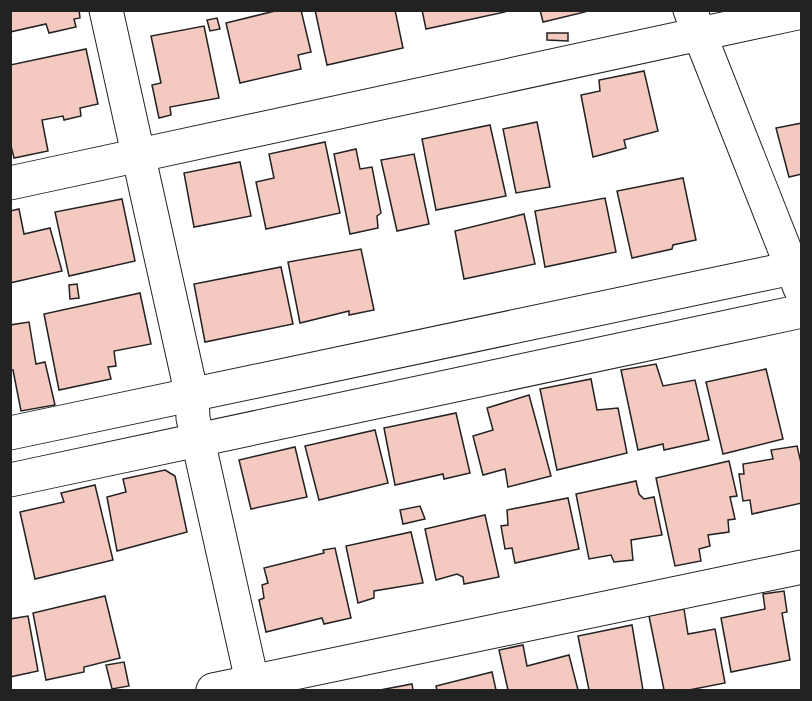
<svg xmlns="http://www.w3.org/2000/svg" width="812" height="701" viewBox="0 0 812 701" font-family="'DejaVu Sans',sans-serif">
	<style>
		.building { fill: #f3c9c0; stroke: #222; stroke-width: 1.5 }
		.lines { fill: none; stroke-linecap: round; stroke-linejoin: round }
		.street-casing { stroke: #222; stroke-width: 35 }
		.street { stroke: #fff; stroke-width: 33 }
	</style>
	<rect width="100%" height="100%" fill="#fff"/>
	<g class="building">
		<polygon points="10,10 79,10 80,18 74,19 76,27 49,33 46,24 10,32"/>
		<polygon points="279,10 301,10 311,52 298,55 301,69 240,83 226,23"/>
		<polygon points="315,10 395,10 403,48 327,65"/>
		<polygon points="422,10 505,10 505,12 426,29"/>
		<polygon points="540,10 585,10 585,12 543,22"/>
		<polygon points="217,18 220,29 210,31 207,20"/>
		<polygon points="204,26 219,98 170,107 171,115 159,118 152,85 161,83 151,36"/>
		<polygon points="547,33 568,33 568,41 547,40"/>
		<polygon points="86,49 98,104 80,108 81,116 64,120 63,116 42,120 48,151 14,158 10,142 10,65"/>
		<polygon points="644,71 658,131 624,140 626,148 593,157 581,95 600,91 599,80"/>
		<polygon points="537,122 550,187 516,193 503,129"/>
		<polygon points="802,123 802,174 789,177 776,128"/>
		<polygon points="490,125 506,196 436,210 422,139"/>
		<polygon points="325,142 340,213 266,229 256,182 274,178 269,154"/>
		<polygon points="356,149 360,169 372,167 381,213 377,216 378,228 350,234 334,154"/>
		<polygon points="414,154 429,224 397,231 381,160"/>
		<polygon points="240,162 251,216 194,227 184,173"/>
		<polygon points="683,178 696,240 673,245 672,249 632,258 617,191"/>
		<polygon points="605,198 616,252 545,267 535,211"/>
		<polygon points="122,199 135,261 69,276 55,212"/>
		<polygon points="19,209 24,234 50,228 62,271 10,283 10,211"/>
		<polygon points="524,214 535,264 464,279 455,231"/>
		<polygon points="361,249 374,310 349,315 349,311 300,323 288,262"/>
		<polygon points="281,267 293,324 205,342 194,284"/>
		<polygon points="77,284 79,298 70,299 69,285"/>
		<polygon points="140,293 151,344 114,351 116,366 108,367 111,379 59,390 44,314"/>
		<polygon points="29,322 36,364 45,362 55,405 21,411 13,370 10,370 10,325"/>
		<polygon points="656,364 663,386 695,380 709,440 664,450 663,444 638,450 621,370"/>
		<polygon points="766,369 783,439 723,454 706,382"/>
		<polygon points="591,379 597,410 618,408 627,453 557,470 540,389"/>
		<polygon points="529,395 551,476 508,487 505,469 483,475 473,436 493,430 487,408"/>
		<polygon points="456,413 470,473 444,479 443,474 395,485 384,428"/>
		<polygon points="375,430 388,483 319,500 305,446"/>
		<polygon points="797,446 802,467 802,503 752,514 750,500 743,501 739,474 744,474 743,464 773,459 771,450"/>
		<polygon points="295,447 307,497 251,509 239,460"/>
		<polygon points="729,461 737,496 730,497 735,519 728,520 729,532 708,535 710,546 699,549 701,561 675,566 656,478"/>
		<polygon points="165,470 175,476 187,532 117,551 107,497 126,492 123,479"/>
		<polygon points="636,481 639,494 644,499 654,497 662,535 631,540 633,560 614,562 611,555 589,559 576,494"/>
		<polygon points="95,485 113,560 35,579 20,512 64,502 61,493"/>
		<polygon points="568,498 579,549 515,563 512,548 505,549 501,526 508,525 507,510"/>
		<polygon points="420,506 425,519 403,524 400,510"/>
		<polygon points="485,515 499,577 464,584 463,577 457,574 436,580 425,529"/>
		<polygon points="411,532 423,583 374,591 374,598 358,603 346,546"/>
		<polygon points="335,548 351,618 324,624 322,618 266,632 259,600 264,598 262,585 268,583 264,568 324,553 323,550"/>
		<polygon points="784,591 787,612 782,613 790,660 731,672 721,618 765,609 763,594"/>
		<polygon points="105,596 120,658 84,667 84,672 46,680 33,613"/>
		<polygon points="684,609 688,634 715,629 725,683 689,690 664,690 649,616"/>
		<polygon points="28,616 38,671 10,677 10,619"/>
		<polygon points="632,625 643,690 589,690 578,636"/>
		<polygon points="523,645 527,666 569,655 578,690 508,690 499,650"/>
		<polygon points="124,662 129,686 112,689 106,665"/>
		<polygon points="492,672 496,690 437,690 436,686"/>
		<polygon points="412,684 413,690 380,690"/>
	</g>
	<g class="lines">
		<defs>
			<g id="street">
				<polyline points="106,10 192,396 193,418 254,690"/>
				<polyline points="690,10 800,288"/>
				<polyline points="10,183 802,12"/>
				<polyline points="10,433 792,268"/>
				<polyline points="10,480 802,311"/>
				<polyline points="213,690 802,567"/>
			</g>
		</defs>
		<use href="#street" class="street-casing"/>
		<use href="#street" class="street"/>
	</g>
	<rect width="812" height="701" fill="none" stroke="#222222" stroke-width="24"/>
</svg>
